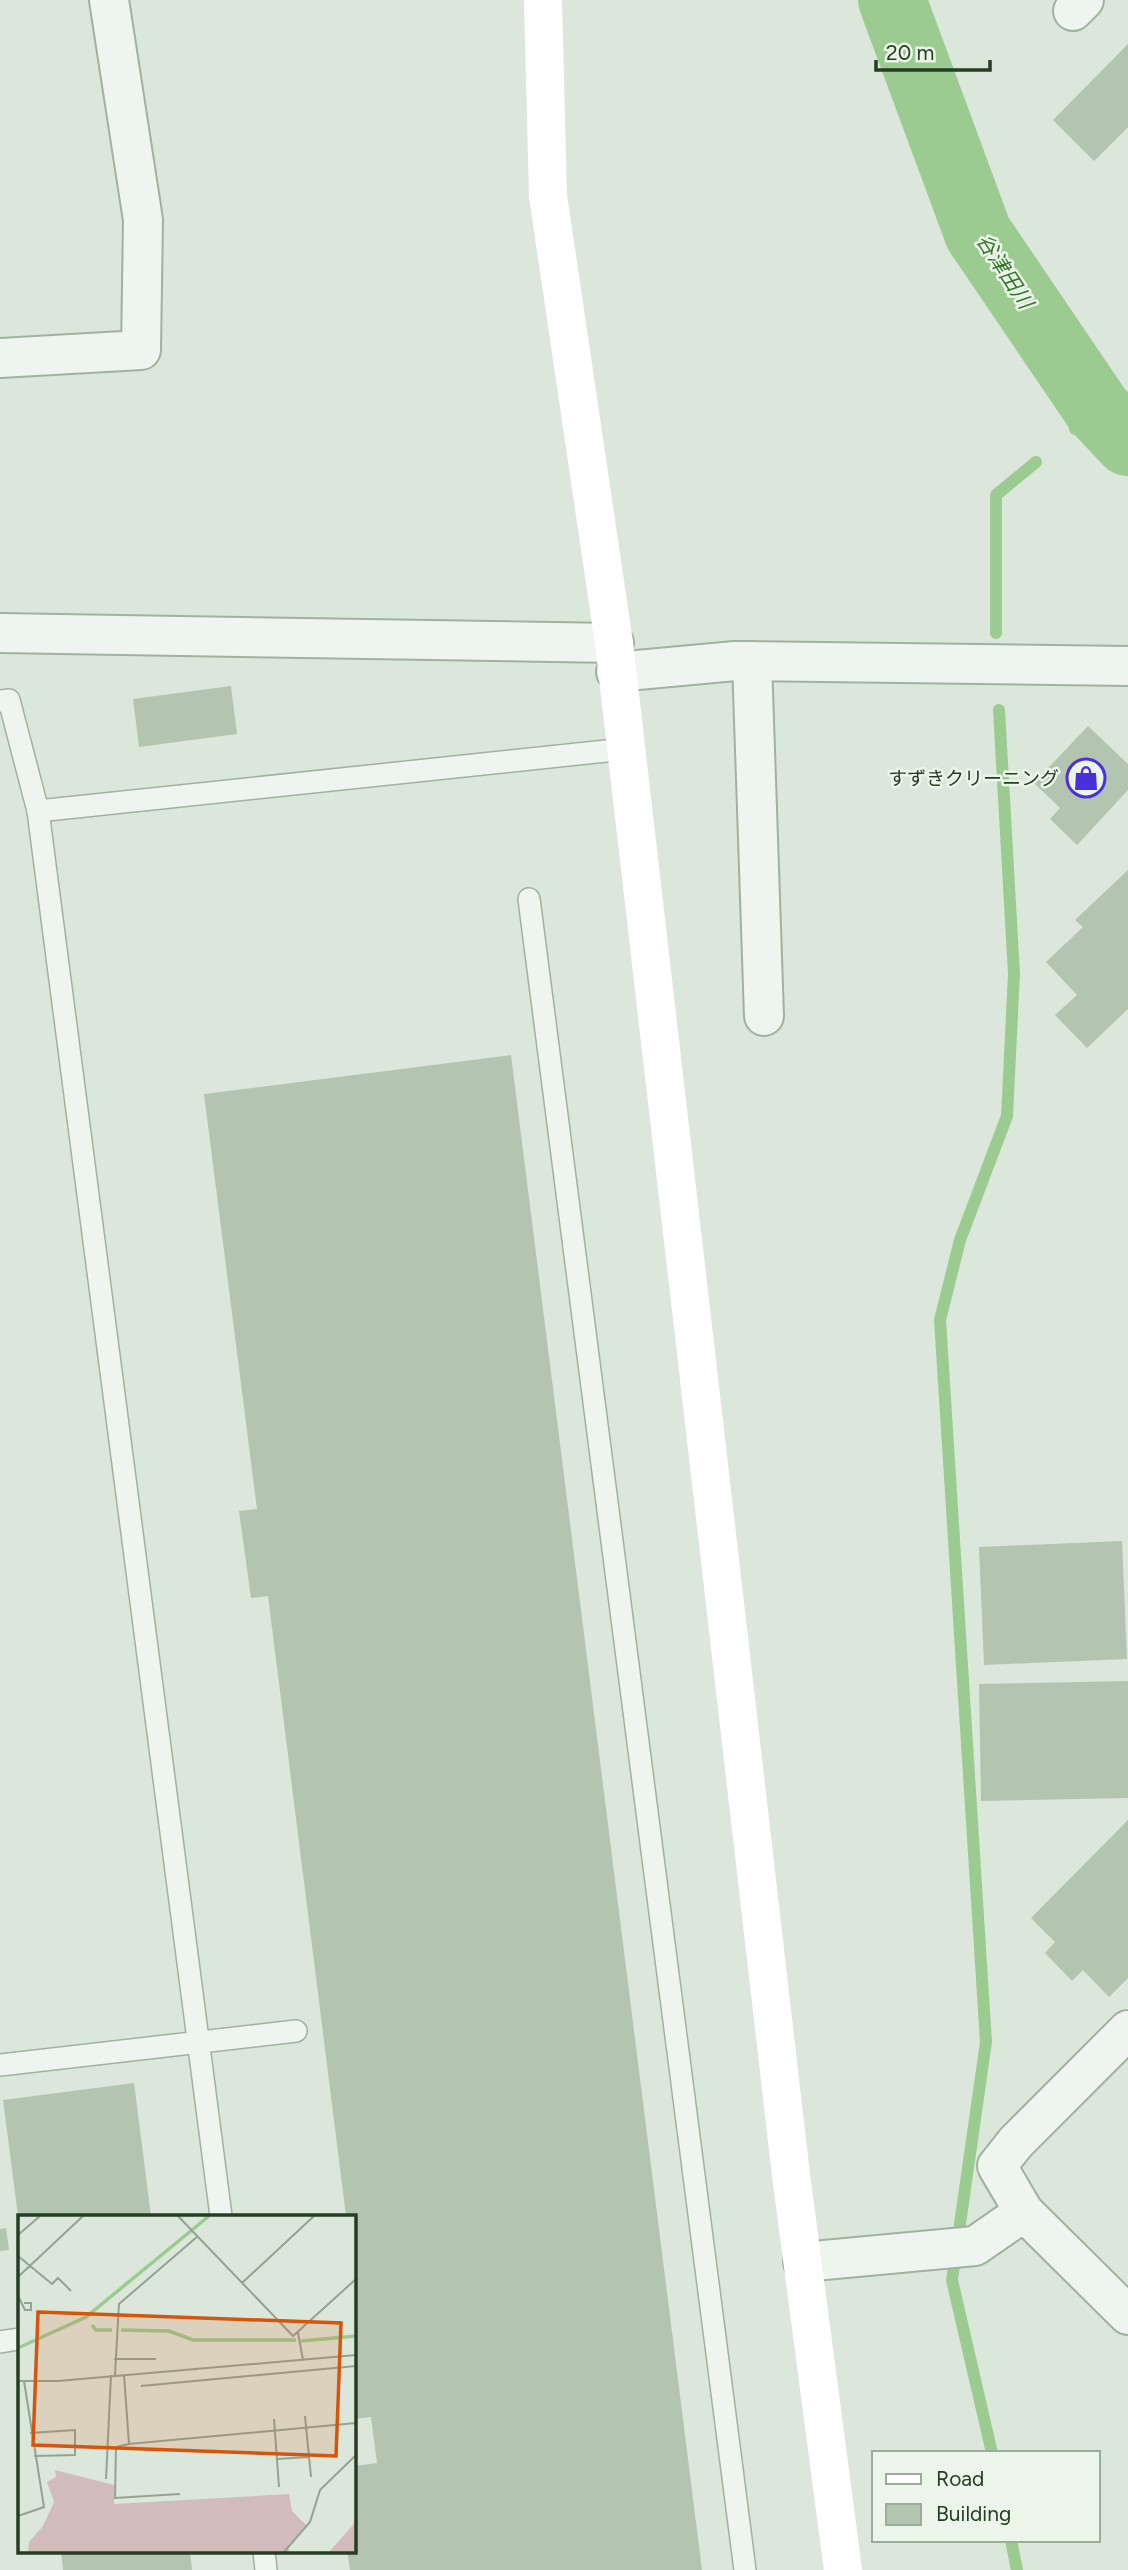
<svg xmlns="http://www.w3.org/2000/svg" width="1128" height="2570" viewBox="0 0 1128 2570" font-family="Figtree,'Noto Sans JP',sans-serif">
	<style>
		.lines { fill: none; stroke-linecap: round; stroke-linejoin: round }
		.stream { stroke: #9ccb91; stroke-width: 12 }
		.river { stroke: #9ccb91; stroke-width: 68 }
		.building { fill: #b3c4b1 }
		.lane-casing { stroke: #a1b1a0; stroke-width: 24 }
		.street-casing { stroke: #a1b1a0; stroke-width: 42 }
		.lane { stroke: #eef5ee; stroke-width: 21 }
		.street { stroke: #eef5ee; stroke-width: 38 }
		.secondary { stroke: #fff; stroke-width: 38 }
		.labels { text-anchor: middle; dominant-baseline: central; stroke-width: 5; stroke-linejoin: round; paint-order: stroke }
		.poi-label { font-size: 19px; fill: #253e23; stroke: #ebf5ea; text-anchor: end }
		.water-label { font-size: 21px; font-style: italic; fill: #35762a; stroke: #ebf5ea }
		.inset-river { fill: none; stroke: #9ccb91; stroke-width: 3.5 }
		.inset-road { fill: none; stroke: #93a391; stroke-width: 2 }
		.view { fill: #d4560e; fill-opacity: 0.15; stroke: #d4560e; stroke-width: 3.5 }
		.inset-edge { fill: none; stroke: #253e23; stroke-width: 3.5 }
	</style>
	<rect width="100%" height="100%" fill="#dce7db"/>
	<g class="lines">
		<g class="stream">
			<polyline points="1075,429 1098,410"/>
			<polyline points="996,633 996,495 1036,462"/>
			<polyline points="992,2453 952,2280 986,2042 940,1320 960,1240 1007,1116 1014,974 999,710"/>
			<polyline points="1011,2540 1017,2570"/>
		</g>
		<polyline class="river" points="892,0 978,233 1098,410 1128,442"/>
	</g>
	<g class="building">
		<polygon points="1128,44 1128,127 1094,161 1053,120"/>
		<polygon points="231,686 237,734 139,747 133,699"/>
		<polygon points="1088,726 1128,764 1128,790 1077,845 1050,819 1060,808 1034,783"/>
		<polygon points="1128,870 1128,1009 1087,1048 1055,1015 1077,995 1046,962 1083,927 1075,920"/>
		<polygon points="511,1055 702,2570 350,2570 347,2551 354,2551 354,2466 377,2463 371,2417 354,2419 354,2315 358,2315 354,2277 354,2216 346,2216 268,1596 251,1598 239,1511 257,1509 204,1094"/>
		<polygon points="1122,1541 1127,1659 984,1665 979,1547"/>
		<polygon points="1128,1681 1128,1798 981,1801 979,1684"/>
		<polygon points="1128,1820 1128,1978 1109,1997 1083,1970 1072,1981 1045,1953 1055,1942 1031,1918"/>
		<polygon points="134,2083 151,2216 18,2216 3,2100"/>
		<polygon points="6,2228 9,2250 0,2251 0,2229"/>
		<polygon points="61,2551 190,2551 192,2570 63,2570"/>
	</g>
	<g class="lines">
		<defs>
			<g id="lane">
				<polyline points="0,701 9,700 38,811"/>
				<polyline points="529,899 745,2570"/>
				<polyline points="0,2065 296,2031"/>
				<polyline points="221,2216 38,811 625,749"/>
				<polyline points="0,2342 19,2339"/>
				<polyline points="264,2551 266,2570"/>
			</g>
			<g id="street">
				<polyline points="1073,11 1084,0"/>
				<polyline points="0,358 141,350 143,220 109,0"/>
				<polyline points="0,633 614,643"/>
				<polyline points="752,661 764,1016"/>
				<polyline points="616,672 735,661 1128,666"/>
				<polyline points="1128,2030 1016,2142 997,2166 1024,2212 1128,2315"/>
				<polyline points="803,2262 975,2246 1024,2212"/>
			</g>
		</defs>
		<use href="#lane" class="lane-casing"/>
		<use href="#street" class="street-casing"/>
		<use href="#lane" class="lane"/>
		<use href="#street" class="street"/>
		<polyline class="secondary" points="543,0 548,196 614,643 791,2175 843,2570"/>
	</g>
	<defs>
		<symbol id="shop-ring" viewBox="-11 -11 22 22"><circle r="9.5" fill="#ebf5ea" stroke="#4a30db" stroke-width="1.5"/><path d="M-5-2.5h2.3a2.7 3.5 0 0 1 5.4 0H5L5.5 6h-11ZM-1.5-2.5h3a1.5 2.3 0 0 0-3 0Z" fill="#4a30db"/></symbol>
	</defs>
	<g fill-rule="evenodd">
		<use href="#shop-ring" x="1064" y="756" width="44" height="44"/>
	</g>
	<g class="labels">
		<g class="poi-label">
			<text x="1059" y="778">すずきクリーニング</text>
		</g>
		<g class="water-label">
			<text transform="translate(1005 271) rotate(57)">谷津田川</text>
		</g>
	</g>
	<g transform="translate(18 2215)">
		<rect width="338" height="338" fill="#dce7db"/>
		<path d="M 37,255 L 96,270 L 96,289 L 271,279 L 274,296 L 288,310 L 271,330 L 271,337 L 10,337 L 11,327 L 25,311 L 36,287 L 29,267 L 38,262 ZM 338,299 L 338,337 L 311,337 L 335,310 Z" fill="#d2bcbb"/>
		<path class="inset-river" d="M 74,110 L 78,115 L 94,115M 103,115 L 151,116 L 175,125 L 278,125M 283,126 L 338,121M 0,133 L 68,102 L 191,1"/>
		<path class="inset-road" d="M 160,1 L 275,121 L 338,64M 0,20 L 22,1M 0,41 L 34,69 L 40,63 L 53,76M 0,62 L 65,1M 224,68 L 296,1M 0,81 L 7,95 L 13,95 L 13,88 L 6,88M 280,118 L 285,145M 96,144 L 138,144M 97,160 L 101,89 L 180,21M 106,160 L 111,229 L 338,208M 0,166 L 40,166 L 338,140M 123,171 L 338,151M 287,201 L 293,262M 256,204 L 261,272M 12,218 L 57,215 L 57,240 L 16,241M 111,229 L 98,232 L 97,283 L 162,279M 259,244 L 291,242M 88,264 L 93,160M 0,301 L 26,292 L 6,166M 266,337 L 292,307 L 302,275 L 338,240"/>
		<path class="view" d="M 20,97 L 323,108 L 318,241 L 15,230 Z"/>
		<rect width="338" height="338" class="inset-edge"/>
	</g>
	<rect x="872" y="2451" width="228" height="91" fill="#ebf5ea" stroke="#9cac9a" stroke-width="2"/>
	<rect x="886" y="2474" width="35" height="10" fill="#ffffff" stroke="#9cac9a" stroke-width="2"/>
	<text x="936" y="2486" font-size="21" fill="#253e23">Road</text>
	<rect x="886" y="2504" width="35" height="21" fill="#b3c4b1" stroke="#9cac9a" stroke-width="2"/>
	<text x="936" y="2521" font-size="21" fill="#253e23">Building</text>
	<path d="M876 60v10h114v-10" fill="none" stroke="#253e23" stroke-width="3.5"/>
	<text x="886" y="60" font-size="21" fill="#253e23" stroke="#ebf5ea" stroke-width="5" paint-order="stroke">20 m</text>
</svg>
